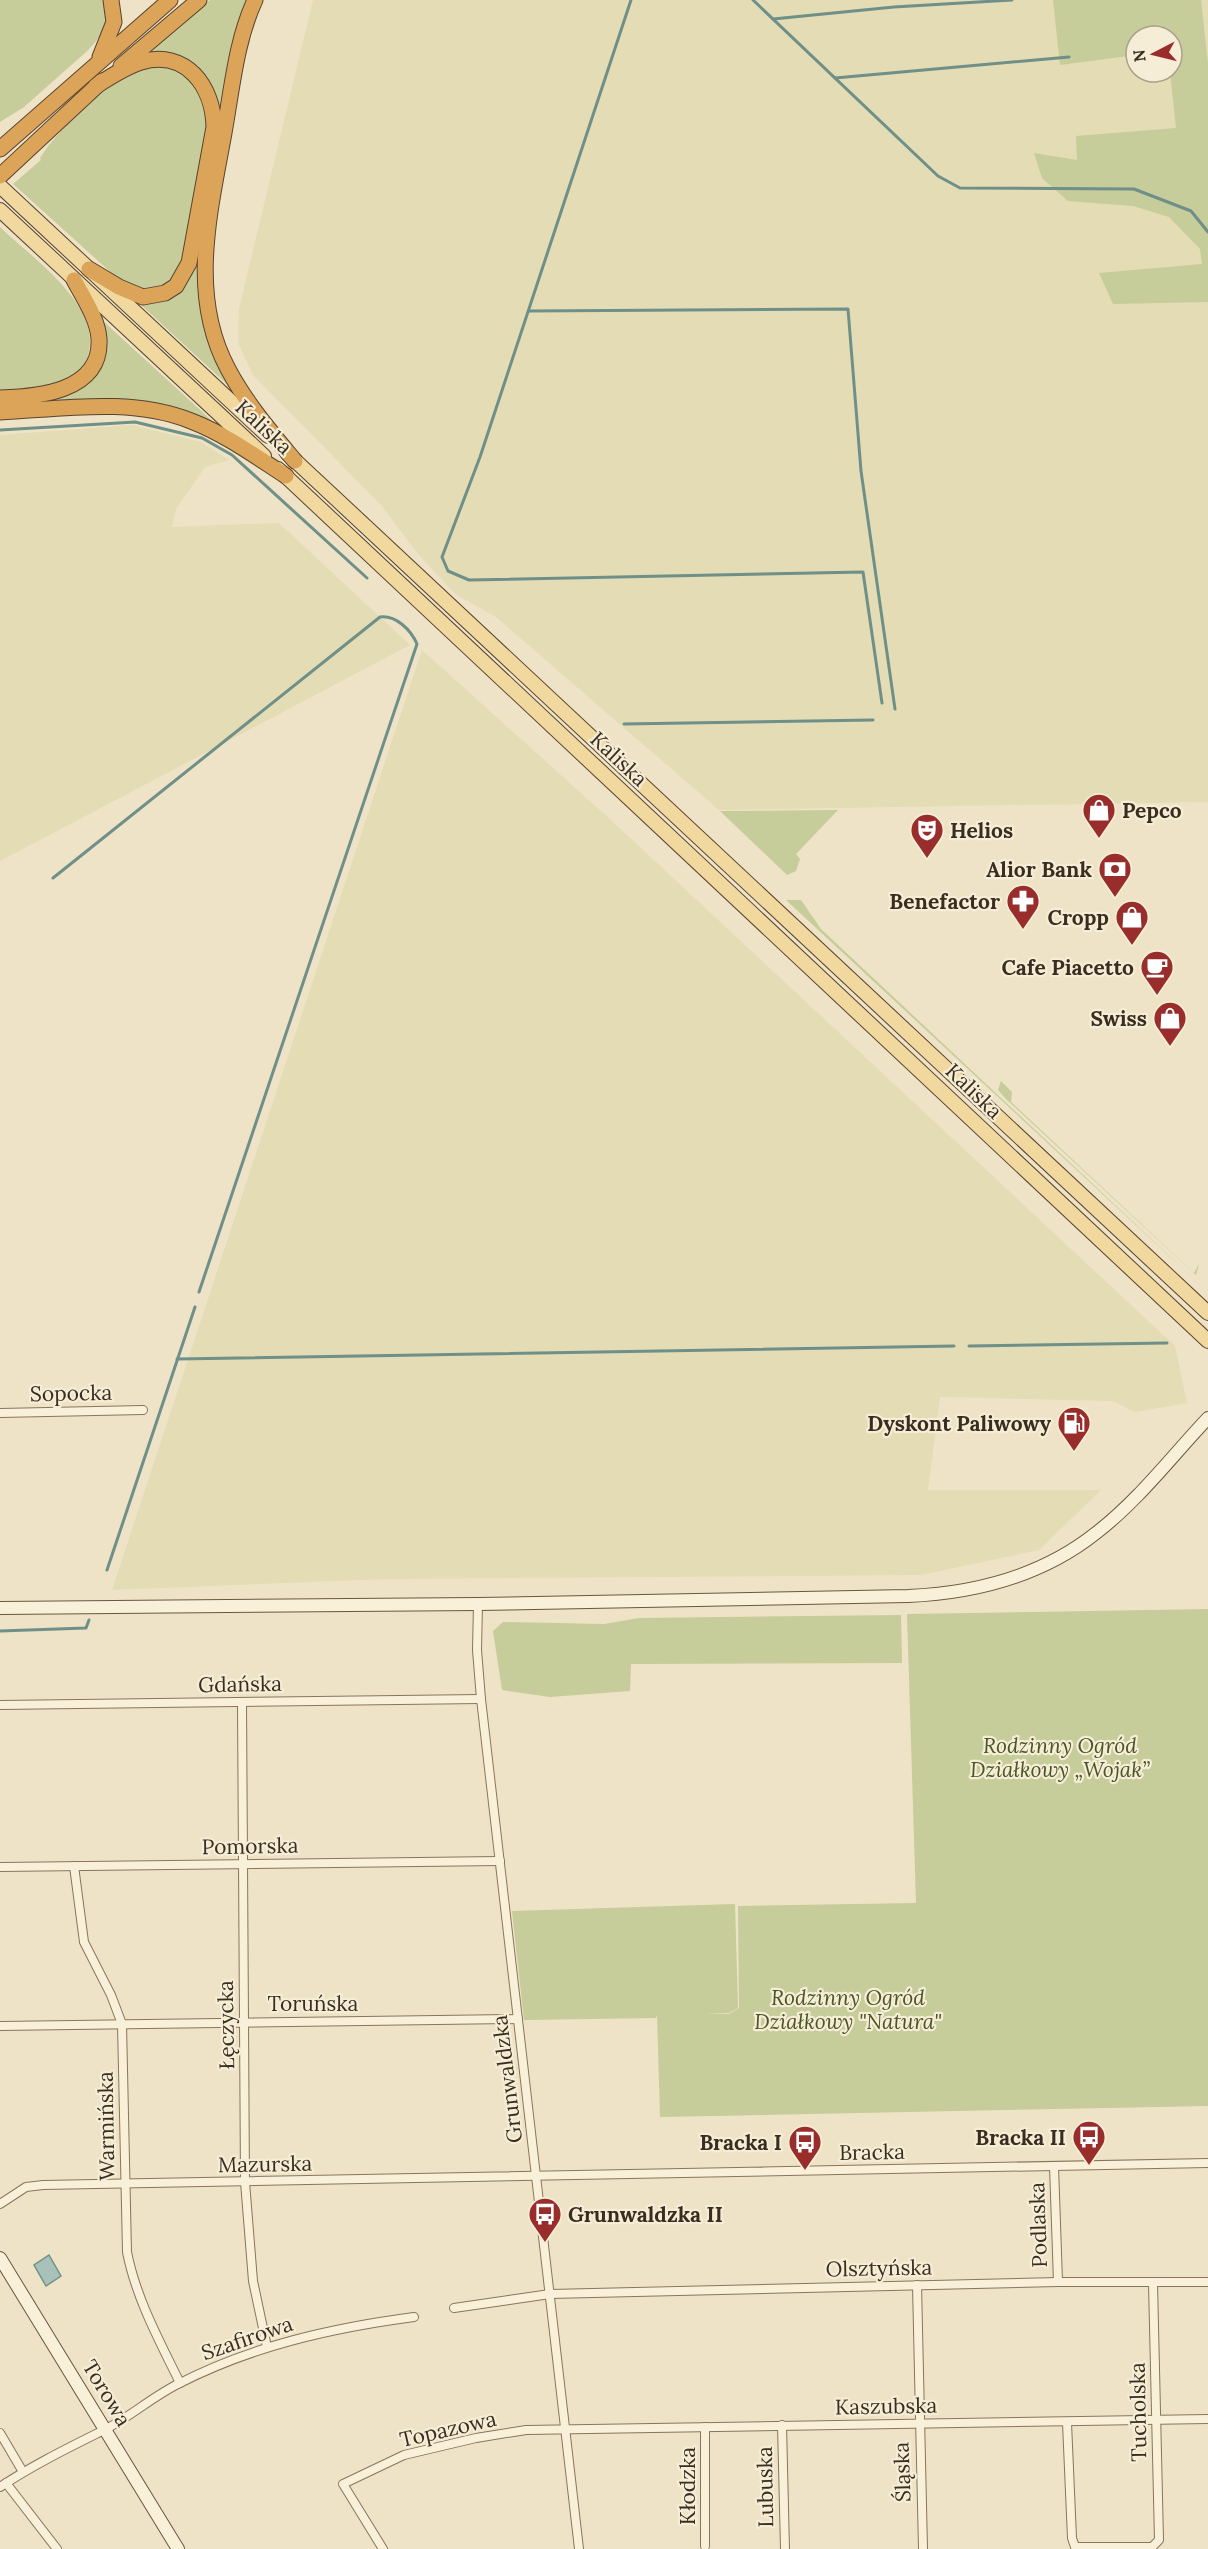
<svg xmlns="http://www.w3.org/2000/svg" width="1208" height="2549" viewBox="0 0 1208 2549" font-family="Lora,serif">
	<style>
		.farmland { fill: #e4dcb4; fill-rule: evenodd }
		.green { fill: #c6cc9a }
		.water { fill: #a8c2ba; stroke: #6e9088; stroke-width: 1.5 }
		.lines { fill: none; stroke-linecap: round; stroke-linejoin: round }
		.stream { stroke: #6e9088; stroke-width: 3 }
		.street-casing { stroke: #89755c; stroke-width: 10 }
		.secondary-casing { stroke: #6b563f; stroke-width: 14 }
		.primary-casing { stroke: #574330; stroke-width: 16 }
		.highway-casing { stroke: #574330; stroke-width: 17 }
		.street { stroke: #f9f0da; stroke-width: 8 }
		.secondary { stroke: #f9f0da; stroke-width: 12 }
		.primary { stroke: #f0d89f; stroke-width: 14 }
		.highway { stroke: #dba459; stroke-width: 15 }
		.labels { text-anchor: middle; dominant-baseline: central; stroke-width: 4.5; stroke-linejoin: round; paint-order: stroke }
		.street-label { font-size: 21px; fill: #3a2d1f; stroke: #f5edd6 }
		.poi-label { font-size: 21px; font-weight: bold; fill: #3a2d1f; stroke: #f5edd6; text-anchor: end }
		.park-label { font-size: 21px; font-style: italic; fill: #495626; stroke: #f5edd6 }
	</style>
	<rect width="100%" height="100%" fill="#eee3c6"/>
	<g class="farmland">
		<path d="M 313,0 L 1208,0 L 1208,802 L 719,810 L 496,617 L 455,594 L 418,554 L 381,505 L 253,375 L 238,343 L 239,309 ZM 1136,36 L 1172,36 L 1172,72 L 1136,72 Z"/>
		<polygon points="132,425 201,442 229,460 205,467 176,509 172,527 279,523 410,645 0,861 0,435"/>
		<polygon points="422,650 613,822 1175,1346 1187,1403 1135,1412 1113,1401 940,1397 928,1490 1101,1490 1039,1550 921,1575 387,1579 112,1590"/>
	</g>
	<g class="green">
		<path d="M 0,0 L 104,0 C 109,25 104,34 86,52 L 24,107 L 0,122 Z"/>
		<path d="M 210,0 L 248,0 L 219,124 C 217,64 195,63 145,54 Z"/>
		<polygon points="1053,0 1201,0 1208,64 1208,302 1113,304 1099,273 1202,264 1200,249 1169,217 1133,206 1068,201 1042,178 1034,153 1077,160 1076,136 1176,128 1170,72 1172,36 1136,36 1136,55 1060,65"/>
		<path d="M 154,66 L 175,69 L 193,80 L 203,98 L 208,125 L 181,263 C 166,294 146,296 117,278 L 13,184 L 41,160 L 40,158 C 63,123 113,75 154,66 Z"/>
		<path d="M 0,227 C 34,260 108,309 86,361 C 81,374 64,385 51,388 C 35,393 16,391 0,393 Z"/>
		<path d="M 200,238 L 231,388 L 139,303 C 185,307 191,275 200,238 Z"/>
		<path d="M 104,322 L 221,429 L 207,421 L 45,403 C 85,392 114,368 104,322 Z"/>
		<polygon points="838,810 796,854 800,859 796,871 787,875 720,811"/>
		<polygon points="786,900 801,900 821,929 1195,1280"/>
		<polygon points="1001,1081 1012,1092 1011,1102 1194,1273 1199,1264 1196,1275 1006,1099 998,1090"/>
		<polygon points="1208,1609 1208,2106 660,2117 657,2015 656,2018 524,2020 512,1911 735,1904 738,2008 729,2013 705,2014 729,2014 739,2008 738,1906 916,1903 907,1614"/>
		<polygon points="901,1615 902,1663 631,1664 630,1691 550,1697 502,1690 493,1631 503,1622 604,1624 639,1618"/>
	</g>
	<polygon class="water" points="49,2255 61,2276 46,2286 34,2265"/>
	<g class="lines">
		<g class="stream">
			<polyline points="631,0 480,457 442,557 448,571 469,580 863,572 882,703"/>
			<polyline points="753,0 938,176 960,188 1134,189 1191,211 1208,232"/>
			<polyline points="773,19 894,7 1012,0"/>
			<polyline points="835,78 1069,57"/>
			<polyline points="529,311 848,309 861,471 895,709"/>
			<polyline points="0,430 135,422 202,438 232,455 367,578"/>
			<polyline points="624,724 873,720"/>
			<path d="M 53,878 L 380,617 C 396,615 411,630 417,644 L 199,1292"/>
			<polyline points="969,1346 1167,1343"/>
			<polyline points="177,1359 954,1346"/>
			<polyline points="107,1570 195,1307"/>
			<polyline points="0,1631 86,1628 89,1620"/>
		</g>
		<defs>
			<g id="street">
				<polyline points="0,1413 143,1410"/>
				<polyline points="478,1604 477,1650 481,1699 579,2549"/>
				<polyline points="242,1702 245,2182 253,2281 267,2347"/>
				<polyline points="0,1705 481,1699"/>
				<path d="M 74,1866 L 84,1942 L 111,1995 L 122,2024 L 127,2252 C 136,2298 159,2340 180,2383"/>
				<polyline points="0,1867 500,1861"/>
				<polyline points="0,2026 518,2019"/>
				<polyline points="1054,2166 1058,2282"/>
				<polyline points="0,2204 26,2187 43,2185 1208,2163"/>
				<polyline points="917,2285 923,2549"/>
				<polyline points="454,2308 550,2294 1058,2282 1208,2282"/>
				<polyline points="1067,2423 1072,2538 1075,2547 1152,2547 1159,2540 1153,2283"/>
				<polyline points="782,2425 785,2549"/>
				<polyline points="705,2427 705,2546"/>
				<polyline points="0,2433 23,2472"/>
				<polyline points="6,2483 57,2549"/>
				<path d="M 0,2487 C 33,2465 68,2448 104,2430 C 130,2417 152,2397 178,2384 C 252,2346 331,2328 414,2317"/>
				<polyline points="383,2549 343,2484 404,2455 476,2438 526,2430 1208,2419"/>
			</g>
			<g id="secondary">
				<path d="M 0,1608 L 478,1604 L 908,1596 C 976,1593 1042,1576 1096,1533 C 1138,1501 1172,1456 1208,1418"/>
				<polyline points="0,2258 178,2549"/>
			</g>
			<g id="primary">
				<polyline points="0,186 268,436"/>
				<polyline points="0,210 264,456"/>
				<polyline points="287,453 1208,1313"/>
				<polyline points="278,469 1208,1341"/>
			</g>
			<g id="highway">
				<path d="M 255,0 C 236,41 232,89 224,133 C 210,211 188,295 228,369 C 246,403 271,432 295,461"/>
				<polyline points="100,57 114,22 111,0"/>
				<polyline points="121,66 199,0"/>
				<polyline points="0,149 170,0"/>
				<polyline points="0,176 102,81"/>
				<path d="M 89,269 L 119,287 L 143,297 L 165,293 L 176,286 L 189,263 L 214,127 C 213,86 186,49 141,62 C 125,67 110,77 96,86"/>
				<path d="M 0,398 C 37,397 102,392 99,339 C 98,319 83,297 74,280"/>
				<path d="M 0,412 C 62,409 131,397 191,421 C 225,434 255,456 286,476"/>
			</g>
		</defs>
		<use href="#street" class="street-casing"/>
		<use href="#secondary" class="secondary-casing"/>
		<use href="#primary" class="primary-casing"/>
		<use href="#highway" class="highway-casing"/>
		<use href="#street" class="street"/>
		<use href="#secondary" class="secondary"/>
		<use href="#primary" class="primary"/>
		<use href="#highway" class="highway"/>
	</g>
	<defs>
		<symbol id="shop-pin" viewBox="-11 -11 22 30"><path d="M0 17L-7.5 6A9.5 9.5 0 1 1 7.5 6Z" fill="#982d2c" stroke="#f5edd6"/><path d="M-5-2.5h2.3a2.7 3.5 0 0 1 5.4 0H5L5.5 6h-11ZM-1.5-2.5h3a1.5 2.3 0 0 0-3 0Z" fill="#fff"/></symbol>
		<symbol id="theatre-pin" viewBox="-11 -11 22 30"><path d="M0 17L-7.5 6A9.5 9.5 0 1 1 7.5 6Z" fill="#982d2c" stroke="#f5edd6"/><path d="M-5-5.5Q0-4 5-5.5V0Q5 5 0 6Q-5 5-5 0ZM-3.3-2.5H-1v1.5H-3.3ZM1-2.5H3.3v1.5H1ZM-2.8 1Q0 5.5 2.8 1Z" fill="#fff"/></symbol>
		<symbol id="bank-pin" viewBox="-11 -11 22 30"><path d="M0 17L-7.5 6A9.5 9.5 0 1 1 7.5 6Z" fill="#982d2c" stroke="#f5edd6"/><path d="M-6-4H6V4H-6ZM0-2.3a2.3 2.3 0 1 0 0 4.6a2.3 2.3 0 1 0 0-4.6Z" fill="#fff"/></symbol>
		<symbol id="pharmacy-pin" viewBox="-11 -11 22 30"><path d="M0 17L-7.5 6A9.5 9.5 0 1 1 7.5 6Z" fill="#982d2c" stroke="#f5edd6"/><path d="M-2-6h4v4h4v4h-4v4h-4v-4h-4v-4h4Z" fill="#fff"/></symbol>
		<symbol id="cafe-pin" viewBox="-11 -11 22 30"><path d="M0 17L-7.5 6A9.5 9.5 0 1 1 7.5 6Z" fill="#982d2c" stroke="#f5edd6"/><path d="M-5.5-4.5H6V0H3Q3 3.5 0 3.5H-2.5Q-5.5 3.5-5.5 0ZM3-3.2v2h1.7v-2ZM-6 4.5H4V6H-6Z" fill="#fff"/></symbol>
		<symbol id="fuel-pin" viewBox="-11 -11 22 30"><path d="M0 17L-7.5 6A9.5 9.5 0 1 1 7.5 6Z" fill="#982d2c" stroke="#f5edd6"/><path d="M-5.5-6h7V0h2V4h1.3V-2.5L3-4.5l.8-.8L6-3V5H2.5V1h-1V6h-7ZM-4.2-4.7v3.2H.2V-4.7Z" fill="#fff"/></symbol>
		<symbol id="bus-pin" viewBox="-11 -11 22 30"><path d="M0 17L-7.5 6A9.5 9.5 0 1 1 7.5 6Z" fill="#982d2c" stroke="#f5edd6"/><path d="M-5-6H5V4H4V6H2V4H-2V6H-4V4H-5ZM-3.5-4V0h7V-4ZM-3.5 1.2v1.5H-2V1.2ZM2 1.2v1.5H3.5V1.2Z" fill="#fff"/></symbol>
	</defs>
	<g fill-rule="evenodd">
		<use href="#shop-pin" x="1080" y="791" width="38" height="52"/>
		<use href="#theatre-pin" x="908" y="811" width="38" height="52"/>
		<use href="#bank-pin" x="1096" y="850" width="38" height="52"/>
		<use href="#pharmacy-pin" x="1004" y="882" width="38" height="52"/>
		<use href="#shop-pin" x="1113" y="898" width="38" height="52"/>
		<use href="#cafe-pin" x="1138" y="948" width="38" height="52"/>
		<use href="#shop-pin" x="1151" y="999" width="38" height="52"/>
		<use href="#fuel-pin" x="1055" y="1404" width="38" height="52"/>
		<use href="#bus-pin" x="1070" y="2118" width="38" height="52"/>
		<use href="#bus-pin" x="786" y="2123" width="38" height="52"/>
		<use href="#bus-pin" x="526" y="2195" width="38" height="52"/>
	</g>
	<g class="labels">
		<g class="street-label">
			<text transform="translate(264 427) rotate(43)">Kaliska</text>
			<text transform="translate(619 759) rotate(43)">Kaliska</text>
			<text transform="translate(974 1091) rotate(44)">Kaliska</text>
			<text transform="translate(71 1393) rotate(-1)">Sopocka</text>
			<text transform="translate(240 1684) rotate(-1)">Gdańska</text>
			<text transform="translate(250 1846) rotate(-1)">Pomorska</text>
			<text x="313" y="2003">Toruńska</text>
			<text transform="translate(226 2025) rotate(-91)">Łęczycka</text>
			<text transform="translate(507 2079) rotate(-97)">Grunwaldzka</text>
			<text transform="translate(106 2126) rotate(-91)">Warmińska</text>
			<text transform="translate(872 2152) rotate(-1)">Bracka</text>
			<text transform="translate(265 2164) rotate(-1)">Mazurska</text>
			<text transform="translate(1038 2225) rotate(-92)">Podlaska</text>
			<text transform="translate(879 2268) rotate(-1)">Olsztyńska</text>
			<text transform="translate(247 2338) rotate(-19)">Szafirowa</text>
			<text transform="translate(107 2393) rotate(59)">Torowa</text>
			<text transform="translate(886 2406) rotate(-1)">Kaszubska</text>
			<text transform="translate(1138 2412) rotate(-91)">Tucholska</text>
			<text transform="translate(448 2429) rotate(-13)">Topazowa</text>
			<text transform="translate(902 2472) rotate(-92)">Śląska</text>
			<text transform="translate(687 2486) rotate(-90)">Kłodzka</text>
			<text transform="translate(765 2487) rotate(-91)">Lubuska</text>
		</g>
		<g class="poi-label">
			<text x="1122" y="810" text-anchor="start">Pepco</text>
			<text x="950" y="830" text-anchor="start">Helios</text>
			<text x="1092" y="869">Alior Bank</text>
			<text x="1000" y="901">Benefactor</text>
			<text x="1109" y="917">Cropp</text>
			<text x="1134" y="967">Cafe Piacetto</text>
			<text x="1147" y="1018">Swiss</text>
			<text x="1051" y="1423">Dyskont Paliwowy</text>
			<text x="1066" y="2137">Bracka II</text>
			<text x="782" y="2142">Bracka I</text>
			<text x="568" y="2214" text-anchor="start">Grunwaldzka II</text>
		</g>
		<g class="park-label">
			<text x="1060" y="1745">Rodzinny Ogród<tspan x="1060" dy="24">Działkowy „Wojak”</tspan></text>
			<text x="848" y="1997">Rodzinny Ogród<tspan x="848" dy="24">Działkowy "Natura"</tspan></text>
		</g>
	</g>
	<g transform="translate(1154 54) rotate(263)"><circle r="28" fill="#f5edd6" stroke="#aaa08d" stroke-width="1.5"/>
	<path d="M0-4.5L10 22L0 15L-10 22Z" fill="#982d2c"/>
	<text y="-9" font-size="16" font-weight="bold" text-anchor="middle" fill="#3a2d1f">N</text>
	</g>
</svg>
